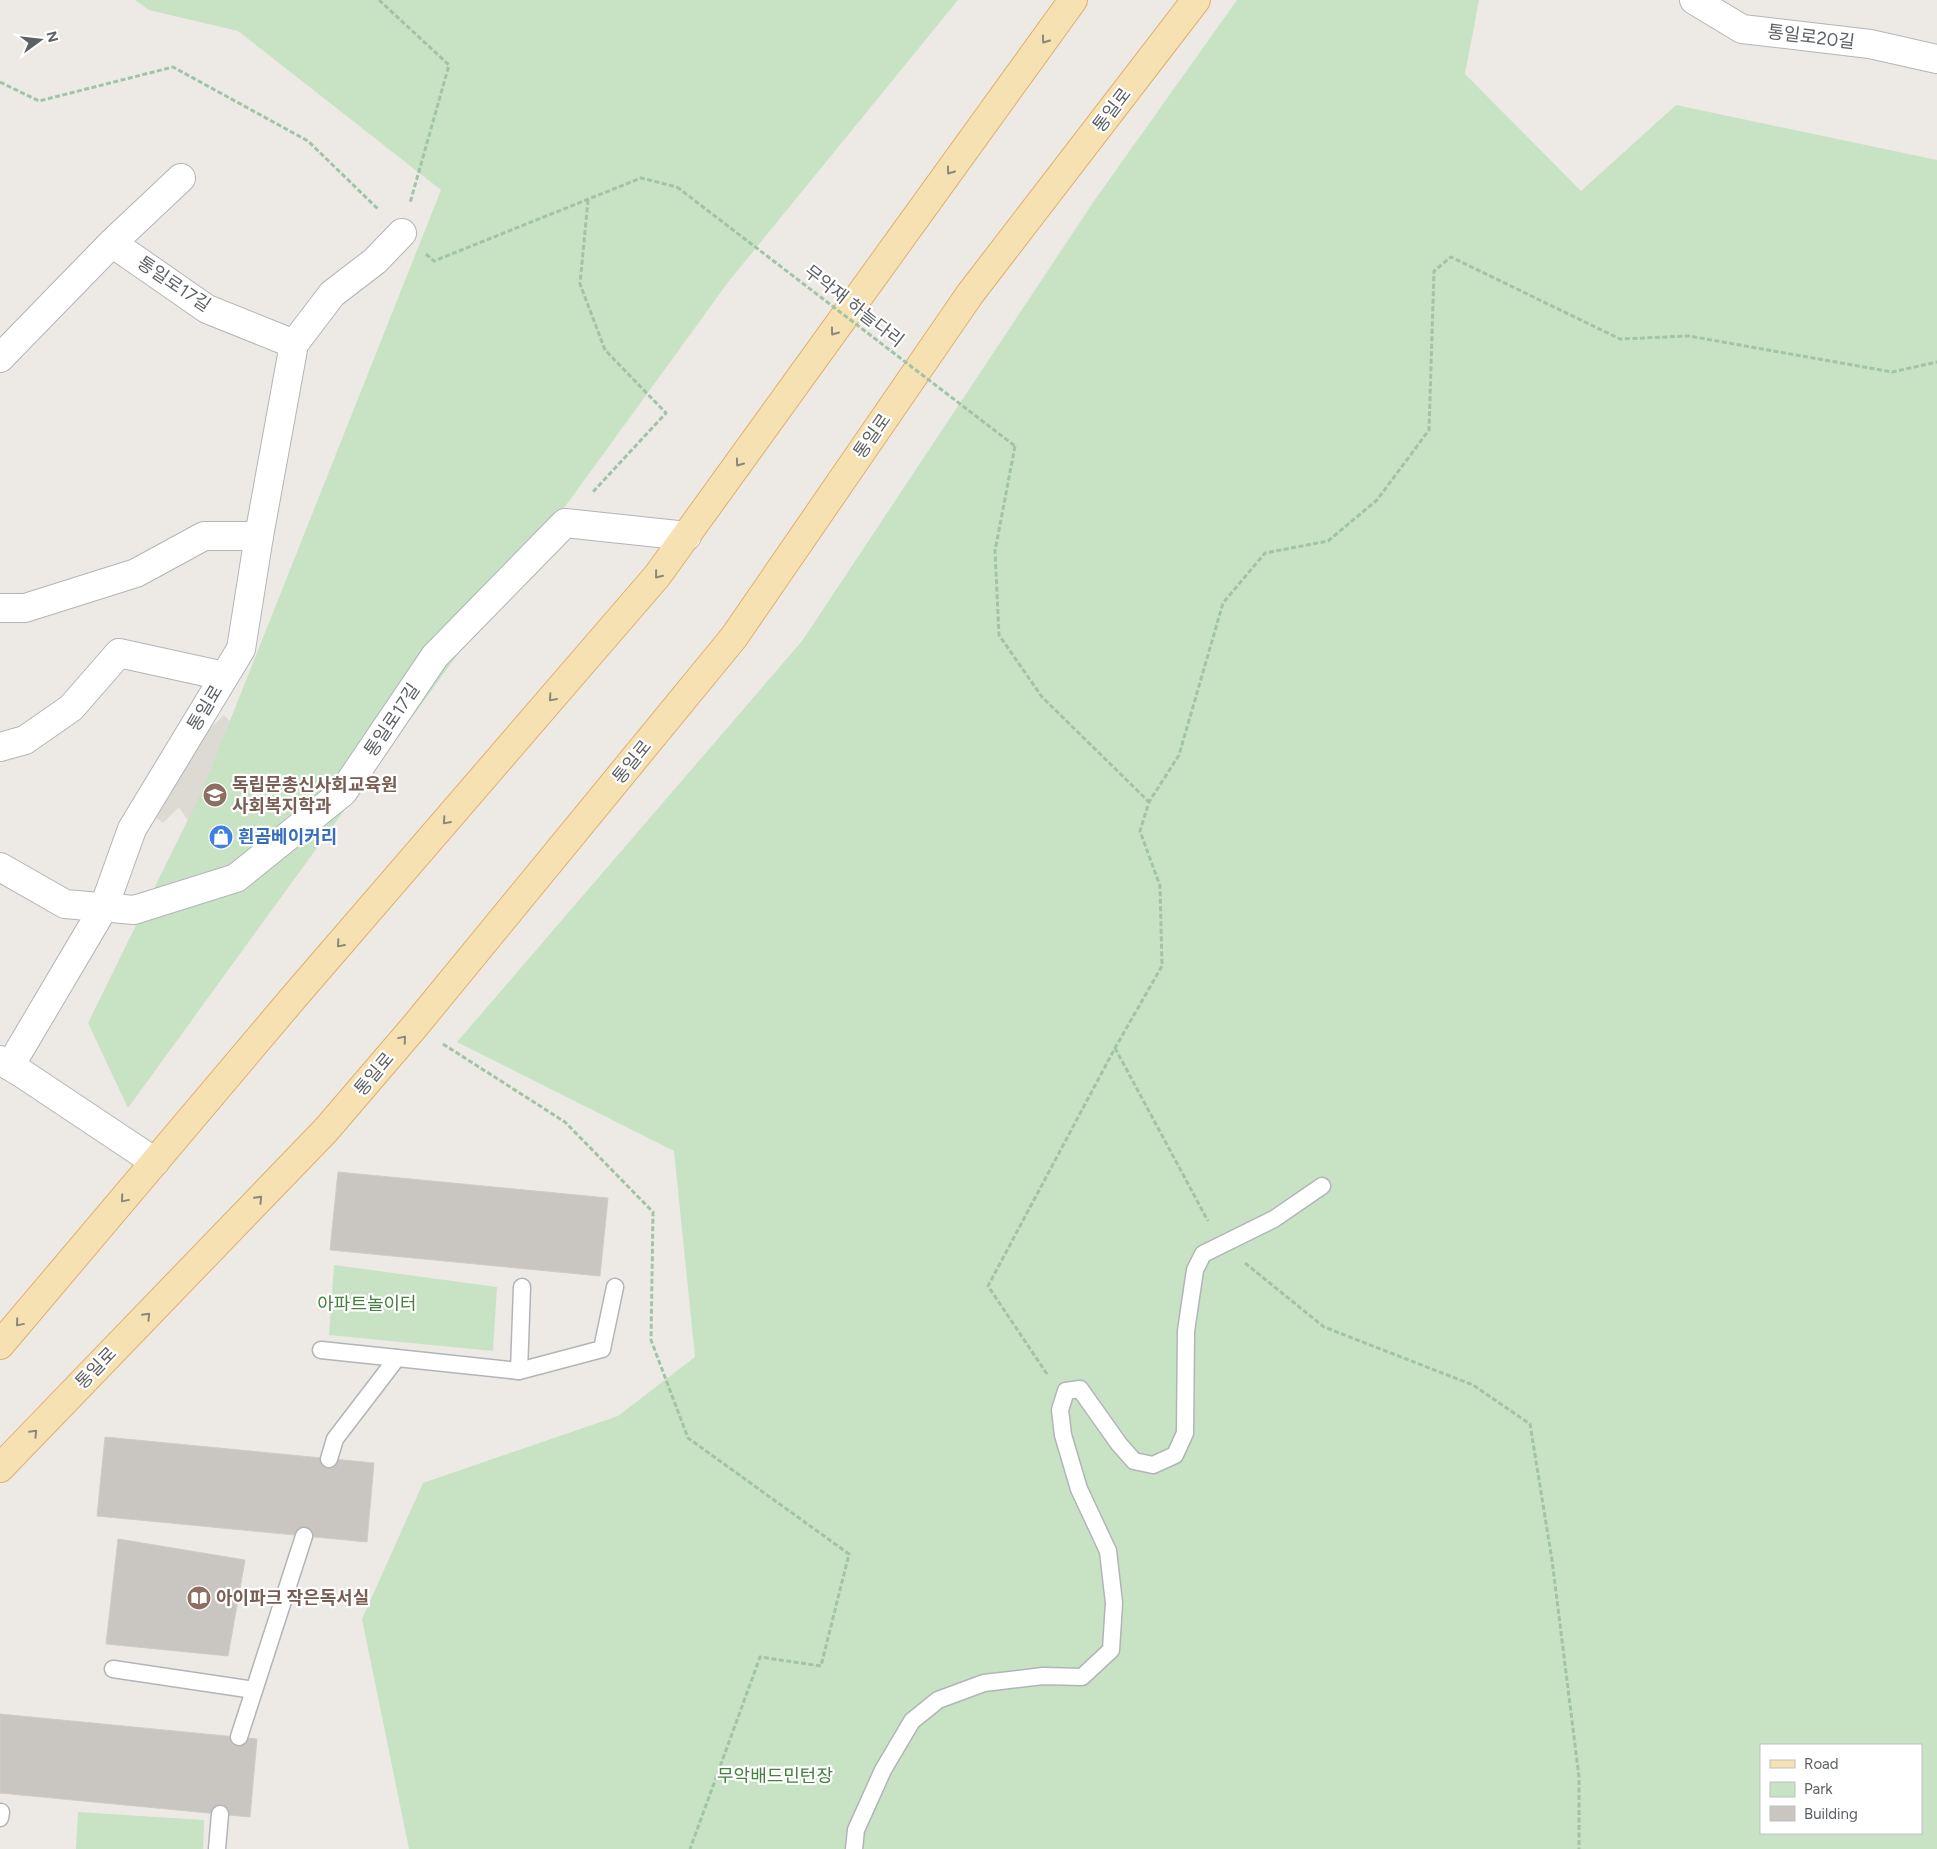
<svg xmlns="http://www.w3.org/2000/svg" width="1937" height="1849" viewBox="0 0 1937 1849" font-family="Figtree,'Noto Sans KR',sans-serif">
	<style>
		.education { fill: #dddad3 }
		.green { fill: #c8e2c4; fill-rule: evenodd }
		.building { fill: #c9c5c1; stroke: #d1cbc4 }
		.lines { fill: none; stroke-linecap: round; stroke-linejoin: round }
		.service-casing { stroke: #b2b5b8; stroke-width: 19 }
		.minor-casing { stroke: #b2b5b8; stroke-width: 30 }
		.primary-casing { stroke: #e1af6b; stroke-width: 30 }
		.path { stroke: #a0c4a5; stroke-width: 3; stroke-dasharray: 5 2.5; stroke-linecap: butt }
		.service { stroke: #fff; stroke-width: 16 }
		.minor { stroke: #fff; stroke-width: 28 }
		.primary { stroke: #f5e1b2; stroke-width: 28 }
		.path-bridge { stroke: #a0c4a5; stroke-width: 3; stroke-dasharray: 5 2.5; stroke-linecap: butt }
		.oneway { stroke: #8b877b }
		.labels { text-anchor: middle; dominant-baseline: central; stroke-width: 4.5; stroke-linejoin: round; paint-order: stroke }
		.street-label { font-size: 18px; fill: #5d6164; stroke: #fff }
		.education-label { font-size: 18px; font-weight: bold; fill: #785e54; stroke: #fff; text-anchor: start }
		.shop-label { font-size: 18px; font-weight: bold; fill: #366cbe; stroke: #fff; text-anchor: start }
		.park-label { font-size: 18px; fill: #45803f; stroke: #fff }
	</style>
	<rect width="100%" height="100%" fill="#edeae5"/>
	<polygon class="education" points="224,715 293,789 219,869 179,807 163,823 136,801"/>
	<g class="green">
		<polygon points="135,0 958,0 729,281 128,1108 88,1023 202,791 441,190 238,31 149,10"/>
		<path d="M 1237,0 L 1479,0 L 1465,74 L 1581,191 L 1676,105 L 1937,160 L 1937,1849 L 409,1849 L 362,1619 L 423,1483 L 618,1416 L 695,1357 L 674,1151 L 457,1042 L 802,641 L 1094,201 ZM 1761,1745 L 1921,1745 L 1921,1833 L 1761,1833 Z"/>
		<polygon points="334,1265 497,1287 493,1351 329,1335"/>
		<polygon points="78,1812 204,1820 203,1849 76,1849"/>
	</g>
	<g class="building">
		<polygon points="338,1172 608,1198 600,1276 330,1250"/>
		<polygon points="105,1437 374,1463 367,1542 97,1516"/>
		<polygon points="118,1539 245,1560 228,1656 106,1644"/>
		<polygon points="0,1714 257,1739 250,1817 0,1793"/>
	</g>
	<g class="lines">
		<defs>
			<g id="service">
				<polyline points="321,1350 397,1358"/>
				<polyline points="519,1371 522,1287"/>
				<polyline points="329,1459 335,1439 397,1358 519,1371 602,1349 615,1287"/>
				<polyline points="113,1669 254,1690"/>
				<polyline points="239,1737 304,1536"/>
				<polyline points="0,1818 1,1812"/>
				<polyline points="217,1849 220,1814"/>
				<polyline points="854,1849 856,1830 883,1770 912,1721 938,1700 984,1683 1043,1676 1082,1677 1111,1650 1114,1603 1108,1551 1079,1489 1063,1435 1060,1410 1066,1391 1080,1389 1119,1444 1134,1461 1153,1465 1175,1455 1185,1433 1186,1331 1195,1270 1203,1254 1274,1219 1322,1186"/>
			</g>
			<g id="minor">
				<polyline points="1694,0 1742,29 1870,44 1937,59"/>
				<polyline points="112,243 207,309 294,344"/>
				<polyline points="0,358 112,243 181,178"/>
				<polyline points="0,608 25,608 136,573 204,536 259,536"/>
				<polyline points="0,747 25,740 71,708 119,653 224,676"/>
				<polyline points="0,867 65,904 134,910 236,878 343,792 435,656 565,523 687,536"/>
				<polyline points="0,1060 23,1074 155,1162"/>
				<polyline points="10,1066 104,907 132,829 241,649 259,536 294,344 332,294 375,261 402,233"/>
			</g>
			<g id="primary">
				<polyline points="0,1345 294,997 657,576 1073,0"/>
				<polyline points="0,1468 326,1130 415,1026 734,637 970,294 1196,0"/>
			</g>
		</defs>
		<use href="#service" class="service-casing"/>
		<use href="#minor" class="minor-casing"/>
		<use href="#primary" class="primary-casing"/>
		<g class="path">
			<polyline points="379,0 449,65 410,203"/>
			<polyline points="0,82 39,101 173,67 308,141 379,210"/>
			<polyline points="588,200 580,284 605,350 666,413 592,493"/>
			<polyline points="426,254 434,261 641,178 677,187"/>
			<polyline points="1015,446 995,551 999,635 1042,697 1149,802"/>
			<polyline points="443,1044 565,1122 653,1212 651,1340 688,1438 849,1554 821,1666 760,1657 690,1849"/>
			<polyline points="1115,1048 1208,1221"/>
			<polyline points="1245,1263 1324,1327 1473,1385 1530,1424 1552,1560 1579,1777 1579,1849"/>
			<polyline points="1047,1374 988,1286 1115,1048 1162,966 1160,886 1140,831 1149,802 1179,755 1223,603 1265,553 1328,541 1377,500 1429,430 1434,271 1451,257 1620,339 1689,336 1892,372 1937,362"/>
		</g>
		<use href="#service" class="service"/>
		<use href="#minor" class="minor"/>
		<use href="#primary" class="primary"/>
		<polyline class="path-bridge" points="677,187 1015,446"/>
	</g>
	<defs><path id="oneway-chevron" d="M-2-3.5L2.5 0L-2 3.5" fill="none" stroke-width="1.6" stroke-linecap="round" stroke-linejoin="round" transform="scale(1.25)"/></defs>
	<g class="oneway">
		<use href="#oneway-chevron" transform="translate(1045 40) rotate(126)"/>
		<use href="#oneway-chevron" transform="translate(950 171) rotate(126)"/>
		<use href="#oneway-chevron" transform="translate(834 332) rotate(126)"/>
		<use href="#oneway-chevron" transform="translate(739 463) rotate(126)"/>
		<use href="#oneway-chevron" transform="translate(658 575) rotate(129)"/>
		<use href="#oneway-chevron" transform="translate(552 698) rotate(131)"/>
		<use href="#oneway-chevron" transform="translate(446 821) rotate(131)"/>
		<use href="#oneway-chevron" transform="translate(340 944) rotate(131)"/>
		<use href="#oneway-chevron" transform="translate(403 1039) rotate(-50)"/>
		<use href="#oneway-chevron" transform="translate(124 1199) rotate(130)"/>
		<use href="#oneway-chevron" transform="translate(259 1199) rotate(-46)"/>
		<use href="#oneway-chevron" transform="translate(147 1316) rotate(-46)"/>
		<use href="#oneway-chevron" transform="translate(19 1323) rotate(130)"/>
		<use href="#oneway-chevron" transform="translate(34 1433) rotate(-46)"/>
	</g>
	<defs>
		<symbol id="university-disc" viewBox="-11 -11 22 22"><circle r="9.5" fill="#8d6e63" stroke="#fff"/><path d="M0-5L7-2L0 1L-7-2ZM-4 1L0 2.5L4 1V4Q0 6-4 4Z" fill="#fff"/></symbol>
		<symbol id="shop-disc" viewBox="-11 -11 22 22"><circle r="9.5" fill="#3f7fe0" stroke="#fff"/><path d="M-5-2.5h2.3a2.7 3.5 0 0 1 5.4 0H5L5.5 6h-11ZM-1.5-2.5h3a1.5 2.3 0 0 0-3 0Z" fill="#fff"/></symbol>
		<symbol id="library-disc" viewBox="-11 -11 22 22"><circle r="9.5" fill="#8d6e63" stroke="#fff"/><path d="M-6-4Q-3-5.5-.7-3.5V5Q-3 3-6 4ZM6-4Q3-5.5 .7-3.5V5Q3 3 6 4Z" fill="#fff"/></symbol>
	</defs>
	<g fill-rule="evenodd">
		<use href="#university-disc" x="201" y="781" width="28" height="28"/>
		<use href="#shop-disc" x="207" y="823" width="28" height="28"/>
		<use href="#library-disc" x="185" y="1584" width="28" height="28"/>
	</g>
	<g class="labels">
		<g class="street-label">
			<text transform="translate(1811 37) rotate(7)">통일로20길</text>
			<text transform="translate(1112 110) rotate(-53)">통일로</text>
			<text transform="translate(174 284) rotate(34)">통일로17길</text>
			<text transform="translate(854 306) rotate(38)">무악재 하늘다리</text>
			<text transform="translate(872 436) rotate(-55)">통일로</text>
			<text transform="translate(205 708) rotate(-59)">통일로</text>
			<text transform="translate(392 720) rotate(-56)">통일로17길</text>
			<text transform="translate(632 762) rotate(-51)">통일로</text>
			<text transform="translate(374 1074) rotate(-50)">통일로</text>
			<text transform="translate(96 1368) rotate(-46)">통일로</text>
		</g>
		<g class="education-label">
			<text x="232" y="785">독립문총신사회교육원<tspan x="232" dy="21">사회복지학과</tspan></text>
			<text x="216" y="1598">아이파크 작은독서실</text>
		</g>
		<g class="shop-label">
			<text x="238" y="837">흰곰베이커리</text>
		</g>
		<g class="park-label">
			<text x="367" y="1304">아파트놀이터</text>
			<text x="775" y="1776">무악배드민턴장</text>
		</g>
	</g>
	<rect x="1760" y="1744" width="162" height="90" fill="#ffffff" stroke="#bec0c1"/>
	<rect x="1770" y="1760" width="25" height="8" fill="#f5e1b2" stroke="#bec0c1"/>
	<text x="1804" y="1769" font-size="15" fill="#5d6164">Road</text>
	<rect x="1770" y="1782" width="25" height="15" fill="#c8e2c4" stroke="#bec0c1"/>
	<text x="1804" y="1794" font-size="15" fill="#5d6164">Park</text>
	<rect x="1770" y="1806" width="25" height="15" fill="#c9c5c1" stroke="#bec0c1"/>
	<text x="1804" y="1819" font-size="15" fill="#5d6164">Building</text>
	<g transform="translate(40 40) rotate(75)" stroke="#ffffff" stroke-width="4" paint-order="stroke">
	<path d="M0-4L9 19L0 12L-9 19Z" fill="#5d6164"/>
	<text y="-8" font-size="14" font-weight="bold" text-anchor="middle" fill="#5d6164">N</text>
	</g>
</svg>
